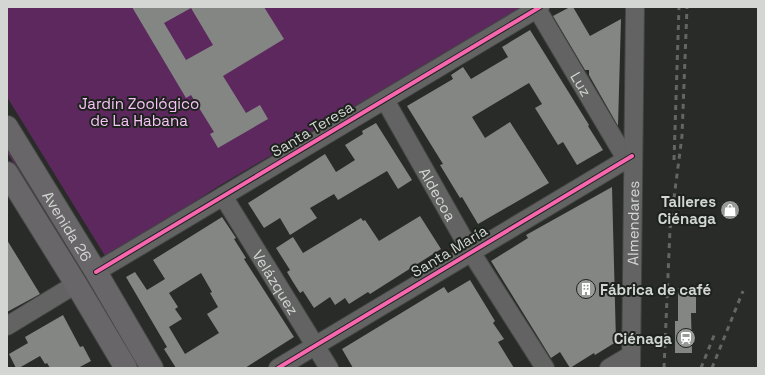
<svg xmlns="http://www.w3.org/2000/svg" width="765" height="375" viewBox="0 0 765 375" font-family="'Space Grotesk',sans-serif">
	<style>
		.grass { fill: url(#grass-dots) }
		.green { fill: #5d285e }
		.building { fill: #848684; fill-rule: evenodd }
		.lines { fill: none; stroke-linecap: round; stroke-linejoin: round }
		.minor-casing { stroke: #434643; stroke-width: 20 }
		.major-casing { stroke: #434643; stroke-width: 24 }
		.minor { stroke: #626362; stroke-width: 18 }
		.major { stroke: #696669; stroke-width: 22 }
		.rail { stroke: #646564; stroke-width: 3; stroke-dasharray: 5 5; stroke-linecap: butt }
		.cycleway-casing { stroke: #1d221d; stroke-width: 6 }
		.cycleway { stroke: #f766af; stroke-width: 4 }
		.labels { text-anchor: middle; dominant-baseline: central; stroke-width: 4; stroke-linejoin: round; paint-order: stroke }
		.street-label { font-size: 15px; fill: #d3d6d3; stroke: #1d221d }
		.park-label { font-size: 15px; fill: #f9c2f9; stroke: #1d221d }
		.poi-label { font-size: 15px; font-weight: bold; fill: #d3d6d3; stroke: #1d221d; text-anchor: end }
	</style>
	<defs>
		<pattern id="grass-dots" width="8" height="8" patternUnits="userSpaceOnUse"><rect width="8" height="8" fill="#5d285e"/><path d="M2 2h.1M6 6h.1" fill="none" stroke="#734674" stroke-width="1.8" stroke-linecap="round"/></pattern>
	</defs>
	<rect width="100%" height="100%" fill="#282b28"/>
	<polygon class="grass" points="7,141 145,368 138,368 7,152"/>
	<polygon class="green" points="7,7 523,7 217,187 107,259 7,97"/>
	<g class="building">
		<path d="M 132,7 L 264,7 L 284,39 L 223,76 L 246,113 L 260,105 L 268,119 L 218,148 L 210,134 L 214,132 L 191,95 L 186,98 ZM 191,8 L 213,45 L 186,60 L 164,23 Z"/>
		<polygon points="570,7 573,7 590,36 621,19 618,126 589,75 589,70 585,70 553,16"/>
		<polygon points="530,30 589,125 588,126 603,150 577,165 563,142 558,145 535,108 542,104 529,83 472,117 485,138 510,122 549,183 478,224 462,197 460,198 440,165 443,164 407,106 453,79 451,75 463,67 471,79 508,57 502,47"/>
		<polygon points="376,123 412,180 398,189 387,171 338,200 334,194 310,208 317,218 290,235 280,218 264,228 248,203 325,154 336,172 355,160 345,145 363,134 362,131"/>
		<polygon points="612,187 616,342 595,355 594,353 570,368 560,352 551,358 491,261 528,238 526,235"/>
		<polygon points="420,216 441,249 370,294 368,292 349,304 345,298 335,305 330,297 314,308 303,291 300,293 293,282 287,272 290,270 276,248 293,237 303,253 361,218 363,221 365,220 379,241"/>
		<path d="M 222,217 L 236,238 L 234,239 L 246,258 L 244,259 L 294,337 L 245,368 L 176,368 L 164,349 L 167,347 L 126,277 L 135,272 L 147,290 L 165,279 L 153,260 ZM 201,273 L 212,292 L 210,293 L 218,307 L 207,314 L 219,333 L 185,354 L 169,327 L 182,319 L 175,309 L 178,307 L 169,293 Z"/>
		<polygon points="7,240 40,294 7,312"/>
		<polygon points="470,280 495,321 493,323 504,339 498,342 514,368 353,368 342,349 444,287 448,293"/>
		<polygon points="678,288 696,288 696,313 691,313 692,353 675,353 675,321 678,321"/>
		<polygon points="63,315 80,347 83,346 91,361 78,368 50,368 47,363 45,364 40,356 19,368 16,368 9,354 28,343 25,337"/>
	</g>
	<g class="lines">
		<defs>
			<g id="minor">
				<path id="s1" d="M 537,9 L 626,159"/>
				<path id="s2" d="M 385,100 L 471,252 L 545,368"/>
				<path id="s3" d="M 223,196 L 329,368"/>
				<polyline points="96,272 540,7"/>
				<polyline points="7,326 76,284"/>
				<polyline points="278,368 632,156"/>
				<polyline points="609,368 631,355"/>
				<path id="s4" d="M 631,368 L 635,7"/>
			</g>
			<g id="major">
				<path id="s5" d="M 7,127 L 96,272 L 152,368"/>
				<polyline points="7,173 76,284 126,368"/>
			</g>
		</defs>
		<use href="#minor" class="minor-casing"/>
		<use href="#major" class="major-casing"/>
		<use href="#minor" class="minor"/>
		<use href="#major" class="major"/>
		<g class="rail">
			<polyline points="674,160 679,7"/>
			<polyline points="664,368 670,229 682,136 687,7"/>
			<polyline points="701,368 715,333"/>
			<polyline points="712,368 743,291"/>
		</g>
		<defs>
			<g id="cycleway">
				<polyline points="96,272 540,7"/>
				<polyline points="278,368 632,156"/>
			</g>
		</defs>
		<use href="#cycleway" class="cycleway-casing"/>
		<use href="#cycleway" class="cycleway"/>
	</g>
	<defs>
		<symbol id="shop-disc" viewBox="-11 -11 22 22"><circle r="9.5" fill="#979a97" stroke="#1d221d"/><path d="M-5-2.5h2.3a2.7 3.5 0 0 1 5.4 0H5L5.5 6h-11ZM-1.5-2.5h3a1.5 2.3 0 0 0-3 0Z" fill="#fff"/></symbol>
		<symbol id="building-disc" viewBox="-11 -11 22 22"><circle r="9.5" fill="#979a97" stroke="#1d221d"/><path d="M-4-6H4V6H1V3H-1V6H-4ZM-2.5-4.3h1.7v1.8h-1.7ZM.8-4.3h1.7v1.8H.8ZM-2.5-1h1.7V.8h-1.7ZM.8-1h1.7V.8H.8Z" fill="#fff"/></symbol>
		<symbol id="station-disc" viewBox="-11 -11 22 22"><circle r="9.5" fill="#979a97" stroke="#1d221d"/><path d="M-3-6H3Q5-6 5-4V2Q5 4 3 4L4.5 6H3L1.5 4h-3L-3 6H-4.5L-3 4Q-5 4-5 2V-4Q-5-6-3-6ZM-3.5-4v3h7v-3ZM-3.5 1v1.5H-2V1ZM2 1v1.5H3.5V1Z" fill="#fff"/></symbol>
	</defs>
	<g fill-rule="evenodd">
		<use href="#shop-disc" x="719" y="199" width="22" height="22"/>
		<use href="#building-disc" x="575" y="278" width="22" height="22"/>
		<use href="#station-disc" x="675" y="327" width="22" height="22"/>
	</g>
	<g class="labels">
		<g class="street-label">
			<text stroke="none"><textPath href="#s1" startOffset="87">Luz</textPath></text>
			<text transform="translate(312 129) rotate(-31)">Santa Teresa</text>
			<text stroke="none"><textPath href="#s2" startOffset="108">Aldecoa</textPath></text>
			<text stroke="none"><textPath href="#s4" startOffset="145">Almendares</textPath></text>
			<text stroke="none"><textPath href="#s5" startOffset="116">Avenida 26</textPath></text>
			<text transform="translate(449 251) rotate(-31)">Santa María</text>
			<text stroke="none"><textPath href="#s3" startOffset="101">Velázquez</textPath></text>
		</g>
		<g class="park-label">
			<text x="139" y="103">Jardín Zoológico<tspan x="139" dy="17">de La Habana</tspan></text>
		</g>
		<g class="poi-label">
			<text x="716" y="201">Talleres<tspan x="716" dy="17">Ciénaga</tspan></text>
			<text x="600" y="289" text-anchor="start">Fábrica de café</text>
			<text x="672" y="338">Ciénaga</text>
		</g>
	</g>
	<rect width="765" height="375" fill="none" stroke="#d3d6d3" stroke-width="16"/>
</svg>
